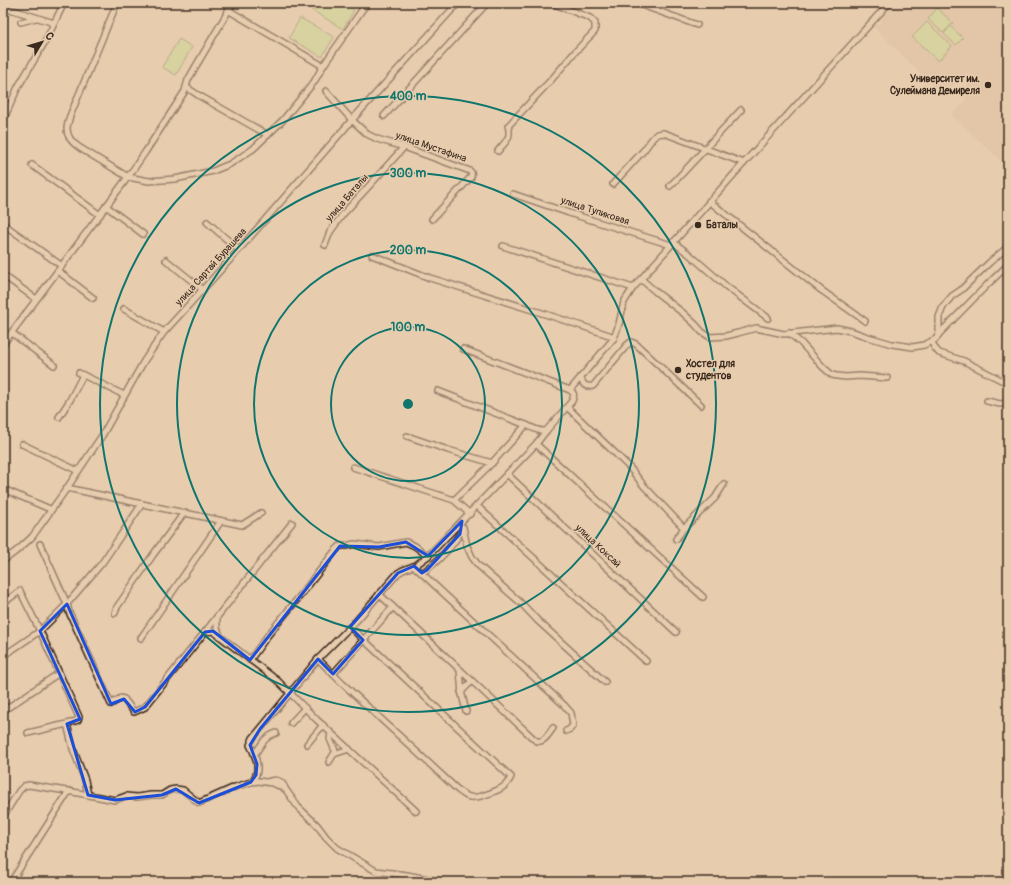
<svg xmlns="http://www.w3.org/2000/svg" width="1011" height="885" viewBox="0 0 1011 885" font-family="Pangolin,sans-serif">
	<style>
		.built { fill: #ddbe9f }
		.green { fill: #c4d98f; stroke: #808256 }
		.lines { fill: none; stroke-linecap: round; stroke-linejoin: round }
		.minor-casing { stroke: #3b2a1e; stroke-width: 8 }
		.minor { stroke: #e7ccae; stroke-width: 5 }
		.marked { fill: none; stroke: #1d4ed8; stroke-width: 3; stroke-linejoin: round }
		.ring { fill: none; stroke: #0f766e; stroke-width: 2 }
		.poi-dot { fill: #3b2a1e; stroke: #e7ccae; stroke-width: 1.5 }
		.labels { text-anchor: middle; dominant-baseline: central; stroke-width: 3; stroke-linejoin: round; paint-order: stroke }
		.poi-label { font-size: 10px; font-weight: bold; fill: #3b2a1e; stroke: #e7ccae; text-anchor: start }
		.street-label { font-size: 10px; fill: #3b2a1e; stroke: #e7ccae }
		.centre { fill: #0f766e; stroke: #e7ccae; stroke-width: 2 }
		.ring-label { font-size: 12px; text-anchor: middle; font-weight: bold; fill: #0f766e; stroke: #e7ccae; stroke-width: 3; stroke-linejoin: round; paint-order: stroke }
	</style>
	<rect width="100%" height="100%" fill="#e7ccae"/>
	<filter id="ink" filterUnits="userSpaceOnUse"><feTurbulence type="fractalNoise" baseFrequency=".025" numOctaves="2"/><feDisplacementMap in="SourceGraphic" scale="8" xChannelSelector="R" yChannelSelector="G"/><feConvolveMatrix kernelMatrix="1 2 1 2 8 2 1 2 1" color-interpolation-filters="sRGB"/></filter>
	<g filter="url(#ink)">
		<polygon class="built" points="894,3 1008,3 1008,158 1003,163 952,115 965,102 970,74 965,73 943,96 873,26 876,22 879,25 882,21 881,17"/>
		<g class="green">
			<polygon points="313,3 343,3 354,10 343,29 310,9"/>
			<polygon points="937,8 953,23 943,33 928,19"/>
			<polygon points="300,18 334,37 322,57 289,38"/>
			<polygon points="927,22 952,46 938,61 912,37"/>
			<polygon points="950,26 963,38 956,45 944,34"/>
			<polygon points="179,39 192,47 176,75 162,67"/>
		</g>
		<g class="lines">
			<defs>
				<g id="minor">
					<path d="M 117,3 L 70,116 C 69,120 67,125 67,129 C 67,138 74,144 80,148 L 128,177 L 149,181 L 175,179 L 213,171 L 230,164 L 253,149 L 283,120 L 314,82 L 323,66 L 364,7 L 369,3"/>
					<polyline points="357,3 364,7"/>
					<polyline points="636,3 697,25"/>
					<polyline points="3,10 13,10 54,23"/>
					<polyline points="228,10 323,66"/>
					<polyline points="21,22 36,18"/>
					<polyline points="186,87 198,95 268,135"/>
					<path d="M 326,91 L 352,120 L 367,134 L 377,139 L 404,147 L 470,171 C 472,173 472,174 471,177 L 432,219"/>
					<polyline points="384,116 487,3"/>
					<polyline points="3,121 18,87 46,40 64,3"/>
					<path d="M 498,151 C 505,142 512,138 508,126 L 552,79 L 575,52 L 595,31 L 595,23 L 590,18 L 552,3"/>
					<polyline points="32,165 100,215"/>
					<polyline points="613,184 644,150 652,139 657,134 664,133 744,163"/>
					<path d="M 670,186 C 682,174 693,162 705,149 C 716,136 729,123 741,110"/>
					<polyline points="513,194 569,213 671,245"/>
					<polyline points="709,201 821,290 865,321"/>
					<polyline points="106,206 143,234"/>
					<polyline points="207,222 239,250"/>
					<polyline points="3,224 62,266"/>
					<polyline points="673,242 689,254 727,287 768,318"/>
					<polyline points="325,245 330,232 343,214 369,186 404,147"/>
					<polyline points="503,246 633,288"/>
					<polyline points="372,255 430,278 542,313 609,335 614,338"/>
					<polyline points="166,260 203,290"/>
					<polyline points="58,271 93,298"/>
					<polyline points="3,275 36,299"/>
					<polyline points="641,279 656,292 683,313 695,324 702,332 710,337 726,336 738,333 756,328 784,334 837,328 851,331 868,337 892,344 913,347 924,345 936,339 939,334 939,317 943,307 952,296 961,290 990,262 1008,247"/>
					<polyline points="124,309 164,332"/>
					<polyline points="12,333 54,365"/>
					<polyline points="789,333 801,343 823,367 832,375 837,376 846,377 860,376 887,378"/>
					<polyline points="939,334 988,284 1008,265"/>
					<polyline points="932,341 934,347 939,353 964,361 1001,380 1008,381"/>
					<polyline points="3,344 128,177 146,151 185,91 188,80 196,66 233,3"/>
					<polyline points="79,373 124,395"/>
					<path d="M 581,377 C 582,385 586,387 593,386 L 627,345 L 631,342 L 636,344 L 701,405"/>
					<polyline points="570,390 614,338 619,324 624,302 633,288 744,163 889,3"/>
					<path d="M 438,391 L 526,425 C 533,428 539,432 546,431"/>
					<polyline points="987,401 1000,404 1008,403"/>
					<polyline points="567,407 617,455 630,468 644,486 684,528 676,539"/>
					<polyline points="59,417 70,400 83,375"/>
					<polyline points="407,436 448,450 492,463"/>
					<polyline points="22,444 78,471"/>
					<polyline points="536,444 703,597"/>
					<polyline points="353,467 454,500 470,514"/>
					<polyline points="507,474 676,632"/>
					<polyline points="67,488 142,504 242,525 261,513"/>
					<polyline points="3,489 50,509"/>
					<polyline points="454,500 492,463 526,425"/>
					<polyline points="477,506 646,661"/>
					<polyline points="463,527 467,546 472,557 478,565 522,604 538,621 605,682"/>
					<polyline points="684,528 715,498 724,484"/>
					<polyline points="40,544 67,604 69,612 111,704 121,698 124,699 134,712 145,707 205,632 213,631 278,681 317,720 416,811"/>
					<polyline points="3,561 19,549 32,537 67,488 103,434 144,361 164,332 236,253 352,120 458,3"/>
					<polyline points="414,566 564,705 571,713 573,725 570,729 566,731"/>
					<path d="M 422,573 C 434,565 458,542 462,528"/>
					<polyline points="3,603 20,591 40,631 79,717 78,720 67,724 73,749 85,780 88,795"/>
					<path d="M 393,607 L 534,739 C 535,740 538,742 540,741 C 545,741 550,732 553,728"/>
					<polyline points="115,613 117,607 122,600 153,555 184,513"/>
					<polyline points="217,617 217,628 220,636"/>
					<polyline points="205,632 292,523"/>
					<polyline points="141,638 221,521"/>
					<polyline points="3,656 40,631 67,604 102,563 142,504"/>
					<path d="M 318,659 L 342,683 L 459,791 C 463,793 466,797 470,797 C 477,799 497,791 503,787 C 506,785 509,781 511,777 L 350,627"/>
					<polyline points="250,660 268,635 300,596 335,551 340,546 346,546 354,544 379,547 406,542 415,546 428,556"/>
					<polyline points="460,670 462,695 466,711"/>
					<polyline points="333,674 393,607 379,594"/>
					<polyline points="461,692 472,681"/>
					<polyline points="3,711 59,673"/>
					<polyline points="291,723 305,708"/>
					<polyline points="28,733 67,724"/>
					<polyline points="331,733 330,739 336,753"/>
					<polyline points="307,744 323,725"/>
					<path d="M 255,754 C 262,744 264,737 276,733"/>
					<polyline points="329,762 334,754 349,749"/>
					<path d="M 251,782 C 262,773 256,756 250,745 L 253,738 L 318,659 L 357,620 L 398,573 L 403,570 L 416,565 L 428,556 L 536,444 L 546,431 L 572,401 C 574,395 575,394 570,390 L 463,349"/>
					<path d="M 267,782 C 275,779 281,779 285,788"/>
					<polyline points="3,817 19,791 24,786 29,785 73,792 115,800 126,796 137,797 151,795 162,795 170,790 176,789 183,790 199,803 235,787 251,782 259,781 272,783 282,787 286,790 298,807 317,825 326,837 337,848 376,871 407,875 443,882"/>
					<polyline points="11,882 69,791"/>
				</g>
			</defs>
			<use href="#minor" class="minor-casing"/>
			<use href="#minor" class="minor"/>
		</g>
	</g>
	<path d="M0 0H1011V885H0ZM 462,521 L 460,534 L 427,570 L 422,573 L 414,566 L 398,573 L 350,627 L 363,640 L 333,674 L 318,659 L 260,729 L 250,745 L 257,764 L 256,775 L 251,782 L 199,803 L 176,789 L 162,795 L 115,800 L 88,795 L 67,724 L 80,719 L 40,631 L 67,604 L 111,704 L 124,699 L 135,712 L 145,707 L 205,632 L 213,631 L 250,660 L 340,546 L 379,547 L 406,542 L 428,556 Z" fill="#e7ccae" fill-opacity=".55" fill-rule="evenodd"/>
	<path class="marked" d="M 462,521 L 460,534 L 427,570 L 422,573 L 414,566 L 398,573 L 350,627 L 363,640 L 333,674 L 318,659 L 260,729 L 250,745 L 257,764 L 256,775 L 251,782 L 199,803 L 176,789 L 162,795 L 115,800 L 88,795 L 67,724 L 80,719 L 40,631 L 67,604 L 111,704 L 124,699 L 135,712 L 145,707 L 205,632 L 213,631 L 250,660 L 340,546 L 379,547 L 406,542 L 428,556 Z"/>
	<g class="ring">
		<circle cx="408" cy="404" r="77"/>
		<circle cx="408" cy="404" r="154"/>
		<circle cx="408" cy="404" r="231"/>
		<circle cx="408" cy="404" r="308"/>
	</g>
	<g class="poi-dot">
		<circle cx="988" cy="85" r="4"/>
		<circle cx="698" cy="225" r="4"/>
		<circle cx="678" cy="370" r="4"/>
	</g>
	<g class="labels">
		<g class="poi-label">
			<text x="980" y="79" text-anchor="end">Университет им.<tspan x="980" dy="12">Сулеймана Демиреля</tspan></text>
			<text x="706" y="225">Баталы</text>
			<text x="686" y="364">Хостел для<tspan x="686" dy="12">студентов</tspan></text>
		</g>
		<g class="street-label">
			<text transform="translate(431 147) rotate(19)">улица Мустафина</text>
			<text transform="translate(347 198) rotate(-49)">улица Баталы</text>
			<text transform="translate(595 211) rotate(18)">улица Тупиковая</text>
			<text transform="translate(211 267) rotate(-48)">улица Сартай Бурашева</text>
			<text transform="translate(598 546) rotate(43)">улица Коксай</text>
		</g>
	</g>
	<circle cx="408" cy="404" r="6" class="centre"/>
	<g class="ring-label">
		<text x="408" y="100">400 m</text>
		<text x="408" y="177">300 m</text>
		<text x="408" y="254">200 m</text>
		<text x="408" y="331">100 m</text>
	</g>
	<rect width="1011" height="885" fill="none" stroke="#e7ccae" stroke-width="16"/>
	<rect x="8" y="8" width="995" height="869" fill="none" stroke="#3b2a1e" stroke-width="1.5" filter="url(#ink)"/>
	<g transform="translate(42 42) rotate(52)" stroke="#e7ccae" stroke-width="3" paint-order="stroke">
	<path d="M0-3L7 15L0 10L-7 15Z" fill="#3b2a1e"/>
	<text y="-6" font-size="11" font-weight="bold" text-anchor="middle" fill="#3b2a1e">С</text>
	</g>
</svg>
